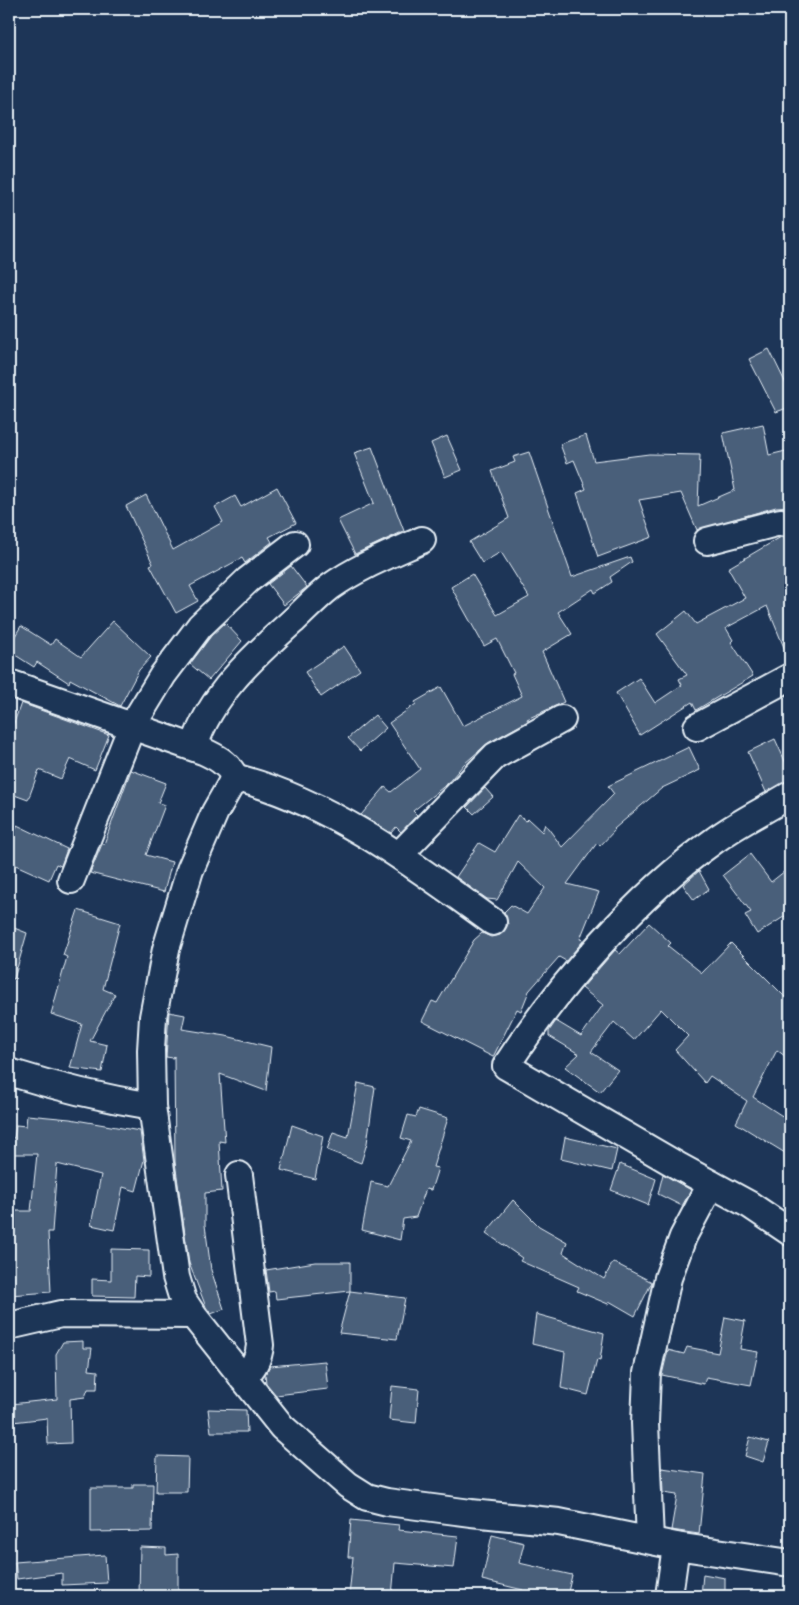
<svg xmlns="http://www.w3.org/2000/svg" width="799" height="1605" viewBox="0 0 799 1605" font-family="Delius,sans-serif">
	<style>
		.building { fill: #495e7a; stroke: #e8f1f8 }
		.lines { fill: none; stroke-linecap: round; stroke-linejoin: round }
		.minor-casing { stroke: #e8f1f8; stroke-width: 30 }
		.minor { stroke: #1d3557; stroke-width: 26 }
	</style>
	<rect width="100%" height="100%" fill="#1d3557"/>
	<filter id="ink" filterUnits="userSpaceOnUse"><feTurbulence type="fractalNoise" baseFrequency=".02" numOctaves="2"/><feDisplacementMap in="SourceGraphic" scale="10" xChannelSelector="R" yChannelSelector="G"/><feConvolveMatrix kernelMatrix="1 2 1 2 8 2 1 2 1" color-interpolation-filters="sRGB"/></filter>
	<g filter="url(#ink)">
		<g class="building">
			<polygon points="769,349 790,392 790,407 776,412 749,359"/>
			<polygon points="763,424 769,455 790,450 790,506 776,507 697,530 681,493 639,500 652,537 598,557 577,493 586,489 574,460 567,463 560,444 586,435 594,461 649,454 700,455 698,506 735,490 723,433"/>
			<polygon points="447,436 462,470 445,477 431,443"/>
			<polygon points="372,447 404,531 355,554 338,520 374,503 354,453"/>
			<polygon points="529,452 572,577 630,557 632,562 610,577 612,582 595,593 593,589 558,612 572,634 542,652 564,702 527,719 528,721 488,743 464,764 447,784 413,811 417,815 401,832 396,827 391,833 361,815 385,787 391,792 420,769 389,723 416,704 415,702 441,687 463,726 522,696 512,674 514,673 497,639 484,646 451,587 472,574 497,615 529,597 501,552 482,563 469,542 509,518 492,471 515,462 513,457"/>
			<polygon points="277,487 296,523 269,537 272,542 245,563 242,558 190,586 198,601 176,613 150,565 153,564 126,506 146,495 173,550 223,522 215,507 235,496 241,507"/>
			<polygon points="781,537 790,538 790,662 767,606 726,628 733,640 731,642 753,676 696,710 692,702 640,735 616,693 639,678 655,703 682,685 679,679 687,675 657,634 686,611 696,624 745,598 728,568"/>
			<polygon points="291,566 307,587 284,605 268,584"/>
			<polygon points="113,621 151,657 139,670 120,706 70,679 69,683 37,662 34,667 9,651 9,646 21,626 51,645 55,639 81,657"/>
			<polygon points="225,623 242,641 209,680 190,664 211,636"/>
			<polygon points="344,646 360,670 321,697 305,672"/>
			<polygon points="21,703 109,735 95,770 70,759 61,779 39,770 28,800 9,793 9,737"/>
			<polygon points="375,715 386,728 360,751 348,738"/>
			<polygon points="775,739 790,772 790,780 766,792 748,752"/>
			<polygon points="689,747 700,770 662,788 614,829 615,830 600,846 597,843 567,884 599,892 580,939 584,940 566,961 559,957 529,991 521,1011 517,1009 493,1057 422,1021 432,1001 437,1003 474,940 482,933 491,937 500,935 505,930 508,924 504,912 511,905 527,914 545,888 518,862 497,900 487,899 456,877 479,843 495,852 518,815 526,821 528,819 542,832 545,824 562,847 614,794 608,786"/>
			<polygon points="131,770 166,783 158,803 165,805 146,855 172,862 164,892 90,873 102,844 104,844"/>
			<polygon points="485,788 493,797 474,814 467,807"/>
			<polygon points="17,825 67,849 61,866 56,864 49,880 9,862 9,850"/>
			<polygon points="750,854 771,882 790,867 790,913 757,934 745,915 751,912 723,875"/>
			<polygon points="699,871 709,889 694,900 683,885"/>
			<polygon points="78,910 120,923 103,989 115,994 90,1041 107,1045 102,1072 70,1068 82,1024 51,1014 67,957 63,955"/>
			<polygon points="649,923 671,943 668,946 702,973 731,943 790,1002 790,1060 777,1050 753,1097 790,1121 790,1156 736,1123 747,1101 710,1076 705,1083 675,1050 688,1036 661,1009 634,1040 614,1022 591,1052 618,1070 600,1092 565,1067 579,1054 549,1036 549,1031 556,1021 581,1036 603,1005 582,988 615,950 620,954"/>
			<polygon points="9,926 27,933 14,979 9,978"/>
			<polygon points="169,1012 185,1015 182,1029 226,1036 271,1047 266,1091 220,1074 225,1142 219,1141 222,1191 205,1193 205,1225 211,1270 224,1309 211,1314 206,1307 189,1263 175,1162 174,1056 173,1058 166,1057"/>
			<polygon points="358,1083 375,1087 367,1143 361,1163 327,1150 333,1132 348,1137"/>
			<polygon points="419,1109 448,1118 433,1167 438,1168 431,1190 426,1189 416,1217 403,1219 400,1240 362,1230 371,1182 388,1186 411,1141 401,1138 408,1115 416,1117"/>
			<polygon points="27,1115 70,1119 140,1131 144,1160 136,1191 123,1187 114,1230 91,1225 101,1175 57,1164 52,1232 48,1232 51,1292 9,1295 9,1211 31,1211 37,1154 9,1154 9,1138 14,1138 16,1125 26,1126"/>
			<polygon points="292,1125 323,1136 315,1179 281,1170"/>
			<polygon points="565,1137 617,1149 612,1171 561,1159"/>
			<polygon points="620,1164 656,1179 648,1205 611,1190"/>
			<polygon points="663,1174 691,1190 682,1206 658,1194"/>
			<polygon points="513,1200 539,1226 567,1242 563,1253 604,1279 613,1262 652,1282 635,1316 609,1301 608,1304 577,1291 579,1287 520,1261 522,1258 486,1233"/>
			<polygon points="111,1249 149,1250 149,1277 135,1276 134,1297 92,1296 92,1279 111,1280"/>
			<polygon points="315,1262 350,1262 350,1291 276,1299 275,1291 269,1292 266,1270"/>
			<polygon points="350,1291 405,1298 397,1339 339,1333"/>
			<polygon points="536,1314 604,1333 600,1361 597,1360 588,1395 561,1388 565,1352 532,1344"/>
			<polygon points="725,1317 745,1321 740,1349 758,1352 751,1385 706,1377 704,1384 662,1375 668,1350 684,1354 687,1347 718,1353"/>
			<polygon points="83,1341 83,1348 92,1348 89,1370 98,1371 97,1389 88,1389 85,1397 70,1399 71,1443 48,1444 47,1418 13,1422 11,1404 57,1399 56,1354 63,1342"/>
			<polygon points="325,1361 328,1389 276,1395 266,1383 265,1374 270,1366"/>
			<polygon points="392,1386 419,1389 416,1423 389,1420"/>
			<polygon points="208,1409 246,1410 247,1432 211,1432"/>
			<polygon points="750,1437 769,1442 763,1462 745,1456"/>
			<polygon points="157,1456 188,1457 187,1492 156,1492"/>
			<polygon points="662,1468 705,1474 699,1534 671,1530 677,1495 663,1493"/>
			<polygon points="133,1484 153,1484 152,1531 91,1532 91,1488 133,1488"/>
			<polygon points="351,1520 399,1525 398,1530 458,1536 454,1568 395,1563 392,1596 349,1596 353,1557 348,1557"/>
			<polygon points="492,1535 524,1543 519,1563 572,1575 567,1596 521,1596 523,1590 482,1580"/>
			<polygon points="140,1547 166,1548 166,1555 178,1554 178,1596 139,1596"/>
			<polygon points="105,1555 107,1583 62,1585 62,1573 17,1579 15,1562"/>
			<polygon points="703,1574 725,1578 725,1596 701,1596"/>
		</g>
		<g class="lines">
			<defs>
				<g id="minor">
					<polyline points="707,541 780,522 790,523"/>
					<path d="M 9,683 L 203,751 C 216,757 226,762 234,775 L 231,784"/>
					<polyline points="697,727 790,677"/>
					<path d="M 194,747 C 210,695 254,656 294,620 C 306,609 317,597 330,587 C 358,567 391,554 422,540"/>
					<path d="M 790,795 C 765,810 738,823 715,840 C 637,895 558,986 506,1066 L 680,1167 L 750,1205 L 790,1232"/>
					<polyline points="399,855 495,756 562,719"/>
					<polyline points="71,880 132,726 163,675 200,626 248,580 295,544"/>
					<path d="M 493,922 C 415,866 336,805 241,779 L 231,784 L 215,812 L 190,870 L 166,949 L 153,1017 L 151,1050 L 152,1106 L 176,1277 L 183,1300 L 193,1315 L 282,1427 L 348,1485 L 367,1497 L 387,1502 L 471,1513 L 559,1522 L 676,1546 L 790,1563"/>
					<path d="M 9,1072 C 56,1087 102,1098 152,1106"/>
					<path d="M 239,1175 L 260,1345 C 259,1360 252,1368 243,1379"/>
					<polyline points="9,1326 61,1314 193,1315"/>
					<polyline points="650,1540 645,1423 647,1373 668,1278 683,1237 711,1184"/>
					<polyline points="669,1596 676,1546"/>
				</g>
			</defs>
			<use href="#minor" class="minor-casing"/>
			<use href="#minor" class="minor"/>
		</g>
	</g>
	<rect width="799" height="1605" fill="none" stroke="#1d3557" stroke-width="30"/>
	<rect x="15" y="15" width="769" height="1575" fill="none" stroke="#e8f1f8" stroke-width="2" filter="url(#ink)"/>
</svg>
